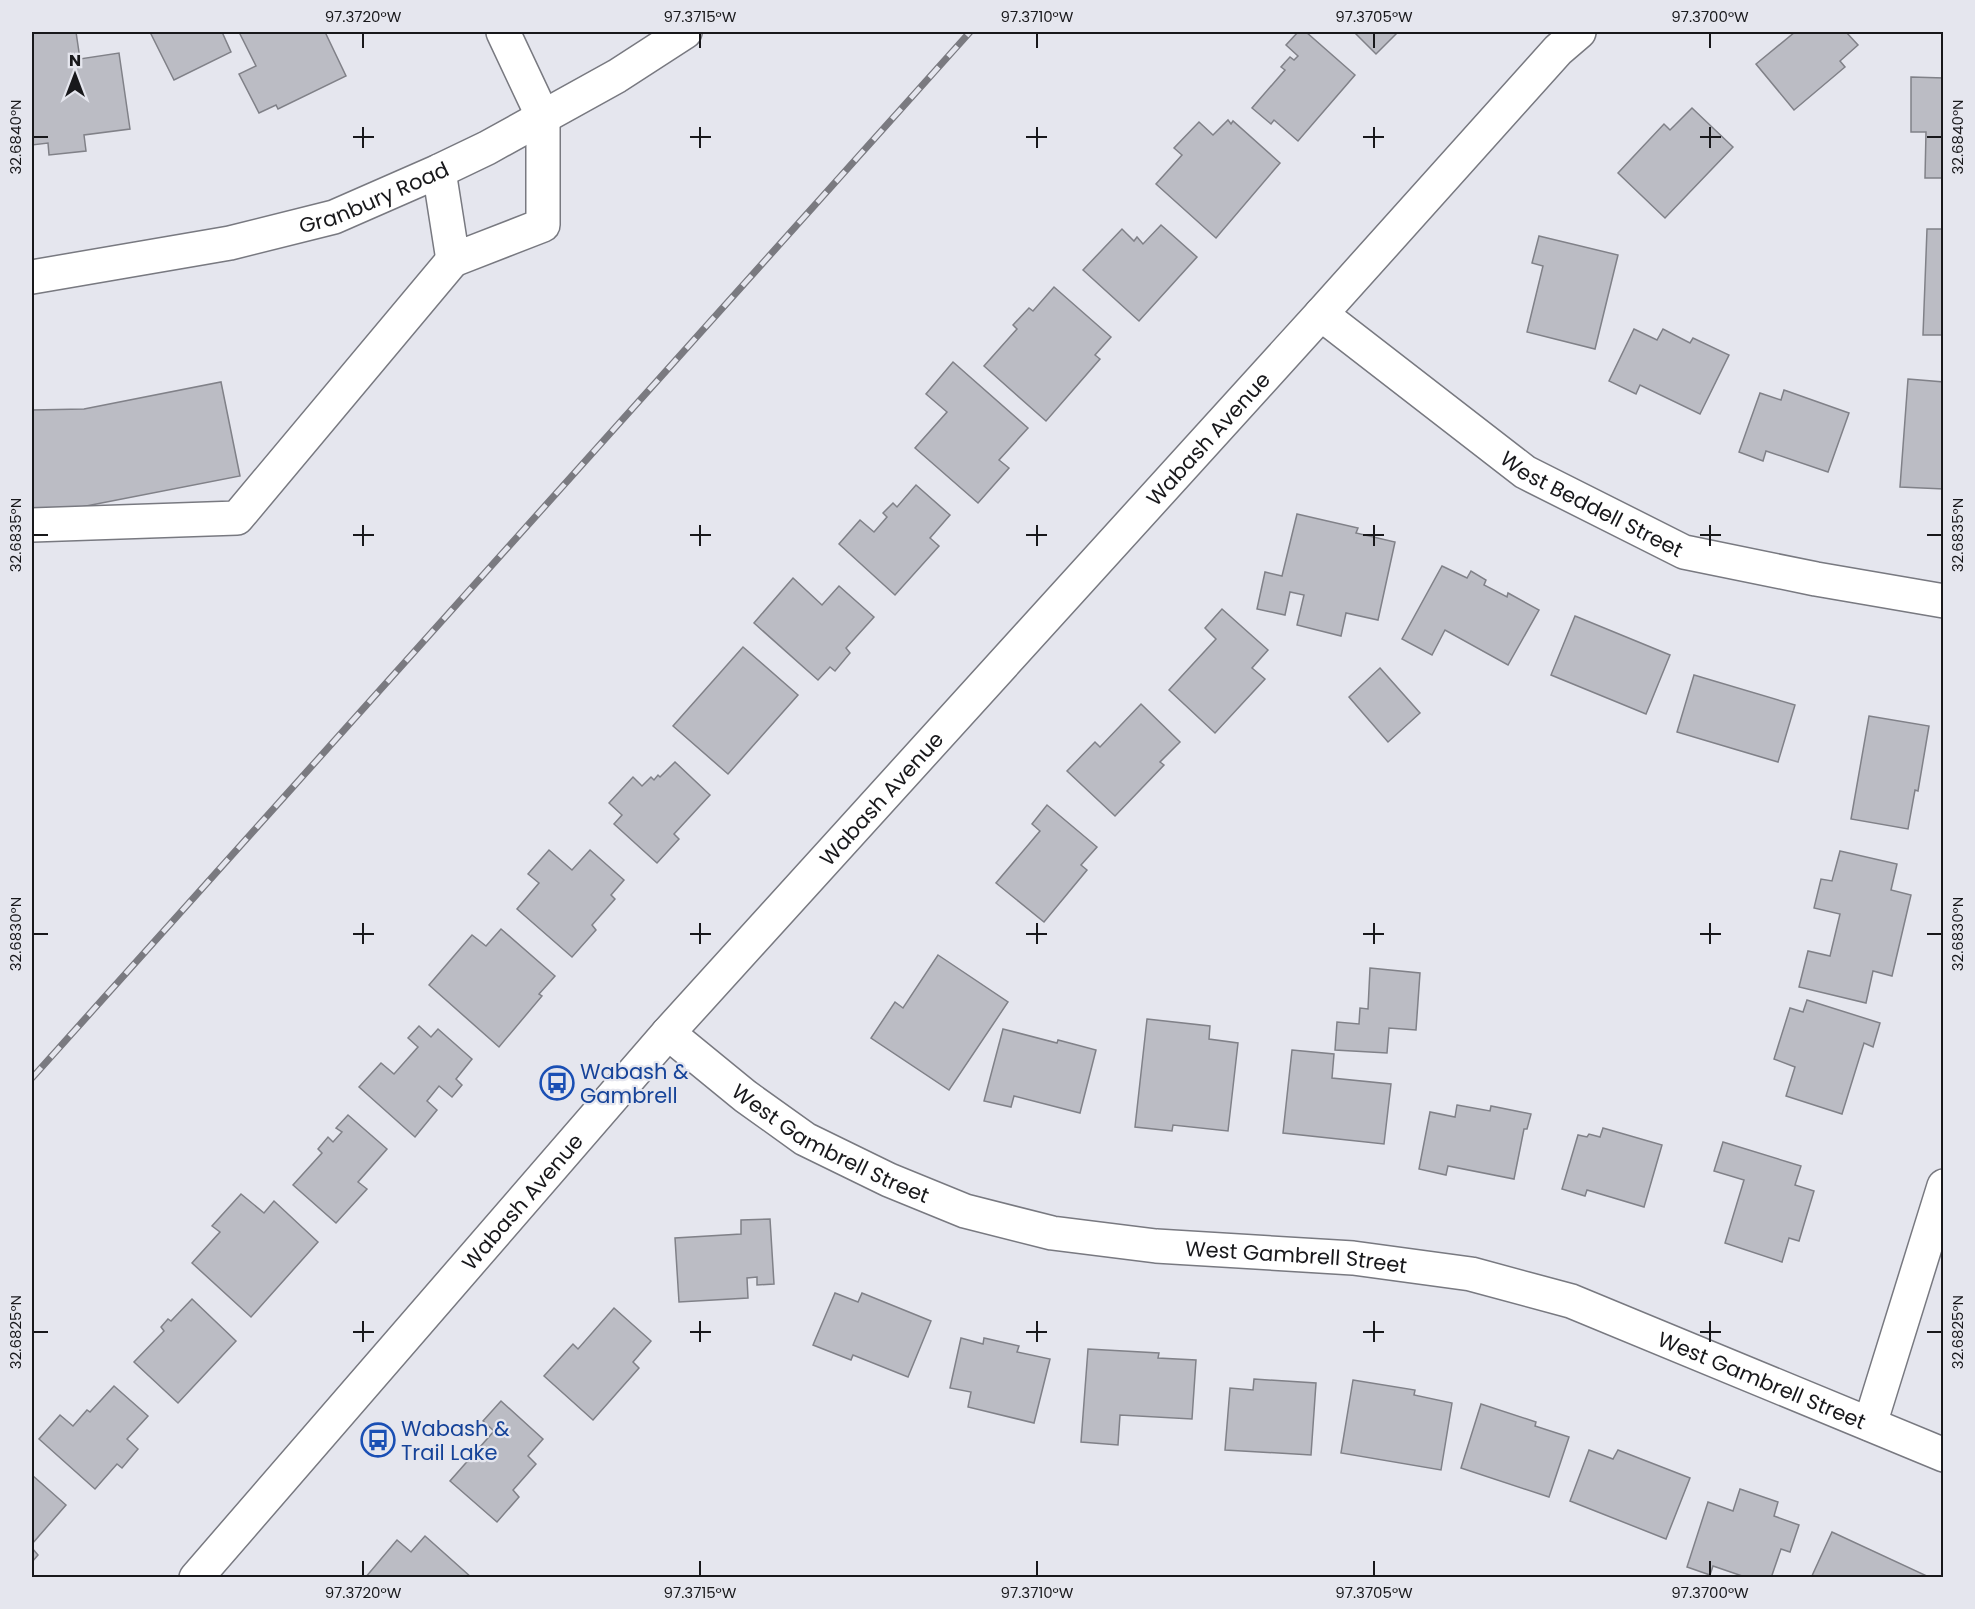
<svg xmlns="http://www.w3.org/2000/svg" width="1975" height="1609" viewBox="0 0 1975 1609" font-family="Poppins,sans-serif">
	<style>
		.building { fill: #bbbcc4; stroke: #808188; stroke-width: 1.5 }
		.lines { fill: none; stroke-linecap: round; stroke-linejoin: round }
		.minor-casing { stroke: #787980; stroke-width: 36 }
		.major-casing { stroke: #787980; stroke-width: 36 }
		.minor { stroke: #fff; stroke-width: 33 }
		.major { stroke: #fff; stroke-width: 33 }
		.rail-casing { stroke: #7a7a80; stroke-width: 7 }
		.rail { stroke: #e5e6ee; stroke-width: 4.5; stroke-dasharray: 14; stroke-linecap: butt }
		.ticks { fill: none; stroke: #18181b; stroke-width: 2 }
		.labels { text-anchor: middle; dominant-baseline: central; stroke-width: 4.5; stroke-linejoin: round; paint-order: stroke }
		.street-label { font-size: 21px; fill: #18181b; stroke: #e5e6ee }
		.transit-label { font-size: 21px; fill: #164399; stroke: #e5e6ee; text-anchor: start }
		.neatline { fill: none; stroke: #18181b; stroke-width: 2 }
		.ticks-label { font-size: 15px; text-anchor: middle; fill: #18181b }
	</style>
	<rect width="100%" height="100%" fill="#e5e6ee"/>
	<g class="building">
		<polygon points="32,32 76,32 80,59 119,53 130,129 84,135 86,151 49,155 48,143 32,145"/>
		<polygon points="150,32 222,32 231,52 174,80"/>
		<polygon points="239,32 325,32 346,76 278,109 276,105 259,113 239,74 256,66"/>
		<polygon points="1298,32 1306,32 1355,75 1298,141 1274,120 1271,124 1252,108 1285,70 1281,67 1290,57 1294,60 1298,56 1286,45"/>
		<polygon points="1354,32 1398,32 1376,54"/>
		<polygon points="1795,32 1846,32 1858,45 1840,61 1845,67 1794,110 1756,64"/>
		<polygon points="1911,77 1944,78 1944,178 1925,178 1926,132 1911,132"/>
		<polygon points="1692,108 1733,147 1665,218 1618,173 1664,124 1670,130"/>
		<polygon points="1228,120 1231,124 1233,121 1280,163 1216,238 1156,184 1182,155 1174,148 1199,122 1213,135"/>
		<polygon points="1161,225 1197,257 1139,321 1083,270 1122,229 1134,241 1137,237 1143,244"/>
		<polygon points="1927,229 1944,229 1944,335 1923,335"/>
		<polygon points="1539,236 1618,255 1595,349 1527,332 1543,266 1532,263"/>
		<polygon points="1054,287 1111,337 1095,355 1100,359 1046,421 984,366 1017,329 1013,325 1029,308 1033,311"/>
		<polygon points="1634,329 1657,340 1663,329 1690,343 1693,338 1729,355 1700,414 1640,385 1636,394 1609,381"/>
		<polygon points="953,362 1028,428 999,460 1009,468 978,503 915,448 947,412 926,394"/>
		<polygon points="1908,379 1944,382 1944,489 1900,487"/>
		<polygon points="221,382 240,476 81,507 32,509 32,410 84,409"/>
		<polygon points="1784,390 1849,413 1828,472 1766,451 1763,461 1739,452 1760,393 1781,400"/>
		<polygon points="916,485 950,515 930,538 939,546 895,595 839,544 860,520 874,532 887,517 883,513 893,503 897,507"/>
		<polygon points="1297,514 1358,528 1356,533 1395,542 1378,620 1346,613 1341,636 1297,625 1304,595 1290,592 1285,615 1257,609 1265,572 1282,576"/>
		<polygon points="1442,566 1467,578 1471,571 1486,580 1484,585 1507,597 1508,593 1539,610 1508,665 1445,630 1432,655 1402,639"/>
		<polygon points="793,578 822,605 839,586 874,617 846,648 850,653 835,671 830,667 818,680 754,623"/>
		<polygon points="1222,609 1268,650 1252,668 1265,679 1215,733 1169,690 1216,639 1205,628"/>
		<polygon points="1575,616 1670,655 1646,714 1551,675"/>
		<polygon points="743,647 798,695 728,774 673,726"/>
		<polygon points="1380,668 1420,713 1388,742 1349,697"/>
		<polygon points="1694,675 1795,705 1778,762 1677,732"/>
		<polygon points="1141,704 1180,742 1160,762 1164,765 1115,816 1067,771 1095,742 1100,747"/>
		<polygon points="1869,716 1929,726 1918,791 1915,790 1908,829 1851,819"/>
		<polygon points="675,762 710,795 674,834 679,839 657,863 614,824 622,815 609,803 633,777 642,786 651,777 654,780 658,775 660,777"/>
		<polygon points="1047,805 1097,847 1081,865 1087,870 1044,922 996,883 1040,831 1032,824"/>
		<polygon points="549,850 572,870 590,850 624,880 611,895 615,899 592,925 596,930 572,957 517,909 539,883 528,874"/>
		<polygon points="1840,851 1897,864 1891,890 1911,895 1892,976 1873,971 1866,1003 1799,987 1808,951 1830,956 1840,914 1814,908 1821,879 1832,881"/>
		<polygon points="501,929 555,976 539,994 542,996 499,1047 429,985 472,935 486,946"/>
		<polygon points="938,955 1008,1002 949,1090 871,1038 895,1002 903,1008"/>
		<polygon points="1370,968 1420,973 1416,1030 1389,1028 1387,1053 1335,1050 1337,1022 1359,1024 1360,1008 1368,1009"/>
		<polygon points="1807,1000 1880,1023 1873,1047 1864,1043 1842,1114 1786,1096 1795,1067 1774,1059 1790,1008 1803,1012"/>
		<polygon points="1147,1019 1210,1026 1209,1039 1238,1043 1228,1131 1173,1125 1172,1131 1135,1127"/>
		<polygon points="419,1026 431,1037 438,1029 472,1059 456,1079 462,1085 452,1097 439,1086 427,1101 437,1110 415,1137 359,1087 381,1063 394,1074 418,1047 408,1038"/>
		<polygon points="1003,1029 1057,1043 1058,1040 1096,1050 1080,1113 1014,1096 1011,1107 984,1101"/>
		<polygon points="1292,1050 1334,1054 1332,1078 1391,1084 1384,1144 1283,1133"/>
		<polygon points="1457,1105 1490,1111 1491,1106 1531,1114 1527,1129 1524,1129 1514,1179 1448,1166 1446,1175 1419,1169 1430,1112 1455,1117"/>
		<polygon points="348,1115 387,1149 358,1182 367,1189 336,1223 293,1185 322,1153 318,1149 328,1137 333,1142 342,1132 336,1128"/>
		<polygon points="1603,1128 1662,1145 1644,1207 1587,1190 1585,1196 1562,1189 1578,1135 1587,1137 1589,1134 1600,1137"/>
		<polygon points="1723,1142 1801,1166 1795,1185 1814,1191 1799,1241 1789,1238 1782,1262 1725,1243 1744,1180 1714,1171"/>
		<polygon points="241,1194 264,1213 274,1201 318,1242 251,1317 192,1263 220,1232 212,1226"/>
		<polygon points="770,1219 774,1284 757,1285 757,1277 747,1278 748,1298 679,1302 675,1238 741,1234 741,1220"/>
		<polygon points="835,1293 858,1302 862,1293 931,1321 908,1377 853,1355 851,1360 813,1345"/>
		<polygon points="192,1299 236,1341 178,1403 134,1362 164,1331 161,1327 168,1319 171,1321"/>
		<polygon points="614,1308 651,1341 633,1362 639,1368 593,1420 544,1376 573,1344 578,1349"/>
		<polygon points="961,1338 983,1344 984,1338 1019,1346 1017,1352 1050,1359 1034,1423 968,1407 971,1392 950,1388"/>
		<polygon points="1088,1349 1159,1353 1158,1358 1196,1360 1192,1419 1120,1415 1118,1445 1081,1442"/>
		<polygon points="1254,1379 1316,1383 1311,1455 1225,1450 1230,1388 1253,1390"/>
		<polygon points="1353,1380 1415,1390 1414,1395 1452,1403 1441,1470 1341,1453"/>
		<polygon points="114,1386 148,1416 127,1439 138,1449 122,1468 117,1464 95,1489 39,1439 60,1415 73,1426 87,1410 90,1412"/>
		<polygon points="501,1401 543,1439 528,1456 536,1464 513,1490 519,1497 497,1522 450,1481 494,1431 483,1421"/>
		<polygon points="1481,1404 1536,1422 1535,1426 1569,1437 1549,1497 1461,1468"/>
		<polygon points="1589,1450 1613,1459 1618,1450 1690,1478 1666,1539 1570,1501"/>
		<polygon points="32,1475 66,1505 32,1544"/>
		<polygon points="1740,1489 1778,1502 1774,1516 1799,1525 1790,1552 1781,1549 1771,1578 1748,1578 1713,1566 1710,1575 1687,1567 1708,1502 1733,1511"/>
		<polygon points="1832,1532 1927,1576 1926,1578 1811,1578"/>
		<polygon points="425,1536 472,1578 365,1578 397,1540 411,1552"/>
		<polygon points="32,1548 38,1555 32,1562"/>
	</g>
	<g class="lines">
		<defs>
			<g id="minor">
				<polyline points="439,171 453,260 543,225 543,117 503,32"/>
				<path id="s1" d="M 32,277 L 230,243 L 334,217 L 439,171 L 487,148 L 617,76 L 685,32"/>
				<path id="s2" d="M 1321,314 L 1525,472 L 1684,552 L 1816,579 L 1944,601"/>
				<polyline points="32,525 237,518 453,260"/>
				<path id="s3" d="M 668,1033 L 745,1096 L 805,1139 L 889,1180 L 965,1211 L 1052,1233 L 1156,1246 L 1353,1258 L 1471,1274 L 1571,1301 L 1944,1455"/>
				<polyline points="1870,1424 1944,1186"/>
			</g>
			<g id="major">
				<path id="s4" d="M 196,1578 L 668,1033 L 1321,314 L 1558,50 L 1579,32"/>
			</g>
		</defs>
		<use href="#minor" class="minor-casing"/>
		<use href="#major" class="major-casing"/>
		<use href="#minor" class="minor"/>
		<use href="#major" class="major"/>
		<defs>
			<polyline id="rail" points="32,1078 970,32"/>
		</defs>
		<use href="#rail" class="rail-casing"/>
		<use href="#rail" class="rail"/>
	</g>
	<path class="ticks" d="M 363,33 L 363,48M 700,33 L 700,48M 1037,33 L 1037,48M 1374,33 L 1374,48M 1710,33 L 1710,48M 363,127 L 363,148M 700,127 L 700,148M 1037,127 L 1037,148M 1374,127 L 1374,148M 1710,127 L 1710,148M 33,137 L 48,137M 353,137 L 374,137M 690,137 L 711,137M 1026,137 L 1047,137M 1363,137 L 1384,137M 1700,137 L 1721,137M 1927,137 L 1942,137M 363,525 L 363,546M 700,525 L 700,546M 1037,525 L 1037,546M 1374,525 L 1374,546M 1710,525 L 1710,546M 33,535 L 48,535M 353,535 L 374,535M 690,535 L 711,535M 1026,535 L 1047,535M 1363,535 L 1384,535M 1700,535 L 1721,535M 1927,535 L 1942,535M 363,923 L 363,944M 700,923 L 700,944M 1037,923 L 1037,944M 1374,923 L 1374,944M 1710,923 L 1710,944M 33,934 L 48,934M 353,934 L 374,934M 690,934 L 711,934M 1026,934 L 1047,934M 1363,934 L 1384,934M 1700,934 L 1721,934M 1927,934 L 1942,934M 363,1321 L 363,1342M 700,1321 L 700,1342M 1037,1321 L 1037,1342M 1374,1321 L 1374,1342M 1710,1321 L 1710,1342M 33,1332 L 48,1332M 353,1332 L 374,1332M 690,1332 L 711,1332M 1026,1332 L 1047,1332M 1363,1332 L 1384,1332M 1700,1332 L 1721,1332M 1927,1332 L 1942,1332M 363,1561 L 363,1576M 700,1561 L 700,1576M 1037,1561 L 1037,1576M 1374,1561 L 1374,1576M 1710,1561 L 1710,1576"/>
	<defs>
		<symbol id="bus-ring" viewBox="-11 -11 22 22"><circle r="9.5" fill="#e5e6ee" stroke="#1a4fb4" stroke-width="1.5"/><path d="M-5-6H5V4H4V6H2V4H-2V6H-4V4H-5ZM-3.5-4V0h7V-4ZM-3.5 1.2v1.5H-2V1.2ZM2 1.2v1.5H3.5V1.2Z" fill="#1a4fb4"/></symbol>
	</defs>
	<g fill-rule="evenodd">
		<use href="#bus-ring" x="538" y="1064" width="38" height="38"/>
		<use href="#bus-ring" x="359" y="1421" width="38" height="38"/>
	</g>
	<g class="labels">
		<g class="street-label">
			<text stroke="none"><textPath href="#s1" startOffset="352">Granbury Road</textPath></text>
			<text stroke="none"><textPath href="#s4" startOffset="1524">Wabash Avenue</textPath></text>
			<text stroke="none"><textPath href="#s2" startOffset="332">West Beddell Street</textPath></text>
			<text stroke="none"><textPath href="#s4" startOffset="1038">Wabash Avenue</textPath></text>
			<text stroke="none"><textPath href="#s3" startOffset="198">West Gambrell Street</textPath></text>
			<text stroke="none"><textPath href="#s4" startOffset="498">Wabash Avenue</textPath></text>
			<text stroke="none"><textPath href="#s3" startOffset="684">West Gambrell Street</textPath></text>
			<text stroke="none"><textPath href="#s3" startOffset="1170">West Gambrell Street</textPath></text>
		</g>
		<g class="transit-label">
			<text x="580" y="1071">Wabash &amp;<tspan x="580" dy="24">Gambrell</tspan></text>
			<text x="401" y="1428">Wabash &amp;<tspan x="401" dy="24">Trail Lake</tspan></text>
		</g>
	</g>
	<rect width="1975" height="1609" fill="none" stroke="#e5e6ee" stroke-width="66"/>
	<g transform="translate(75 75)" stroke="#e5e6ee" stroke-width="4.5" paint-order="stroke">
	<path d="M0-4.5L10 22L0 15L-10 22Z" fill="#18181b"/>
	<text y="-9" font-size="16" font-weight="bold" text-anchor="middle" fill="#18181b">N</text>
	</g>
	<rect x="33" y="33" width="1909" height="1543" class="neatline"/>
	<g class="ticks-label">
		<text x="363" y="22">97.3720°W</text>
		<text x="700" y="22">97.3715°W</text>
		<text x="1037" y="22">97.3710°W</text>
		<text x="1374" y="22">97.3705°W</text>
		<text x="1710" y="22">97.3700°W</text>
		<text transform="translate(16 137) rotate(-90)" y="5">32.6840°N</text>
		<text transform="translate(1958 137) rotate(-90)" y="5">32.6840°N</text>
		<text transform="translate(16 535) rotate(-90)" y="5">32.6835°N</text>
		<text transform="translate(1958 535) rotate(-90)" y="5">32.6835°N</text>
		<text transform="translate(16 934) rotate(-90)" y="5">32.6830°N</text>
		<text transform="translate(1958 934) rotate(-90)" y="5">32.6830°N</text>
		<text transform="translate(16 1332) rotate(-90)" y="5">32.6825°N</text>
		<text transform="translate(1958 1332) rotate(-90)" y="5">32.6825°N</text>
		<text x="363" y="1598">97.3720°W</text>
		<text x="700" y="1598">97.3715°W</text>
		<text x="1037" y="1598">97.3710°W</text>
		<text x="1374" y="1598">97.3705°W</text>
		<text x="1710" y="1598">97.3700°W</text>
	</g>
</svg>
